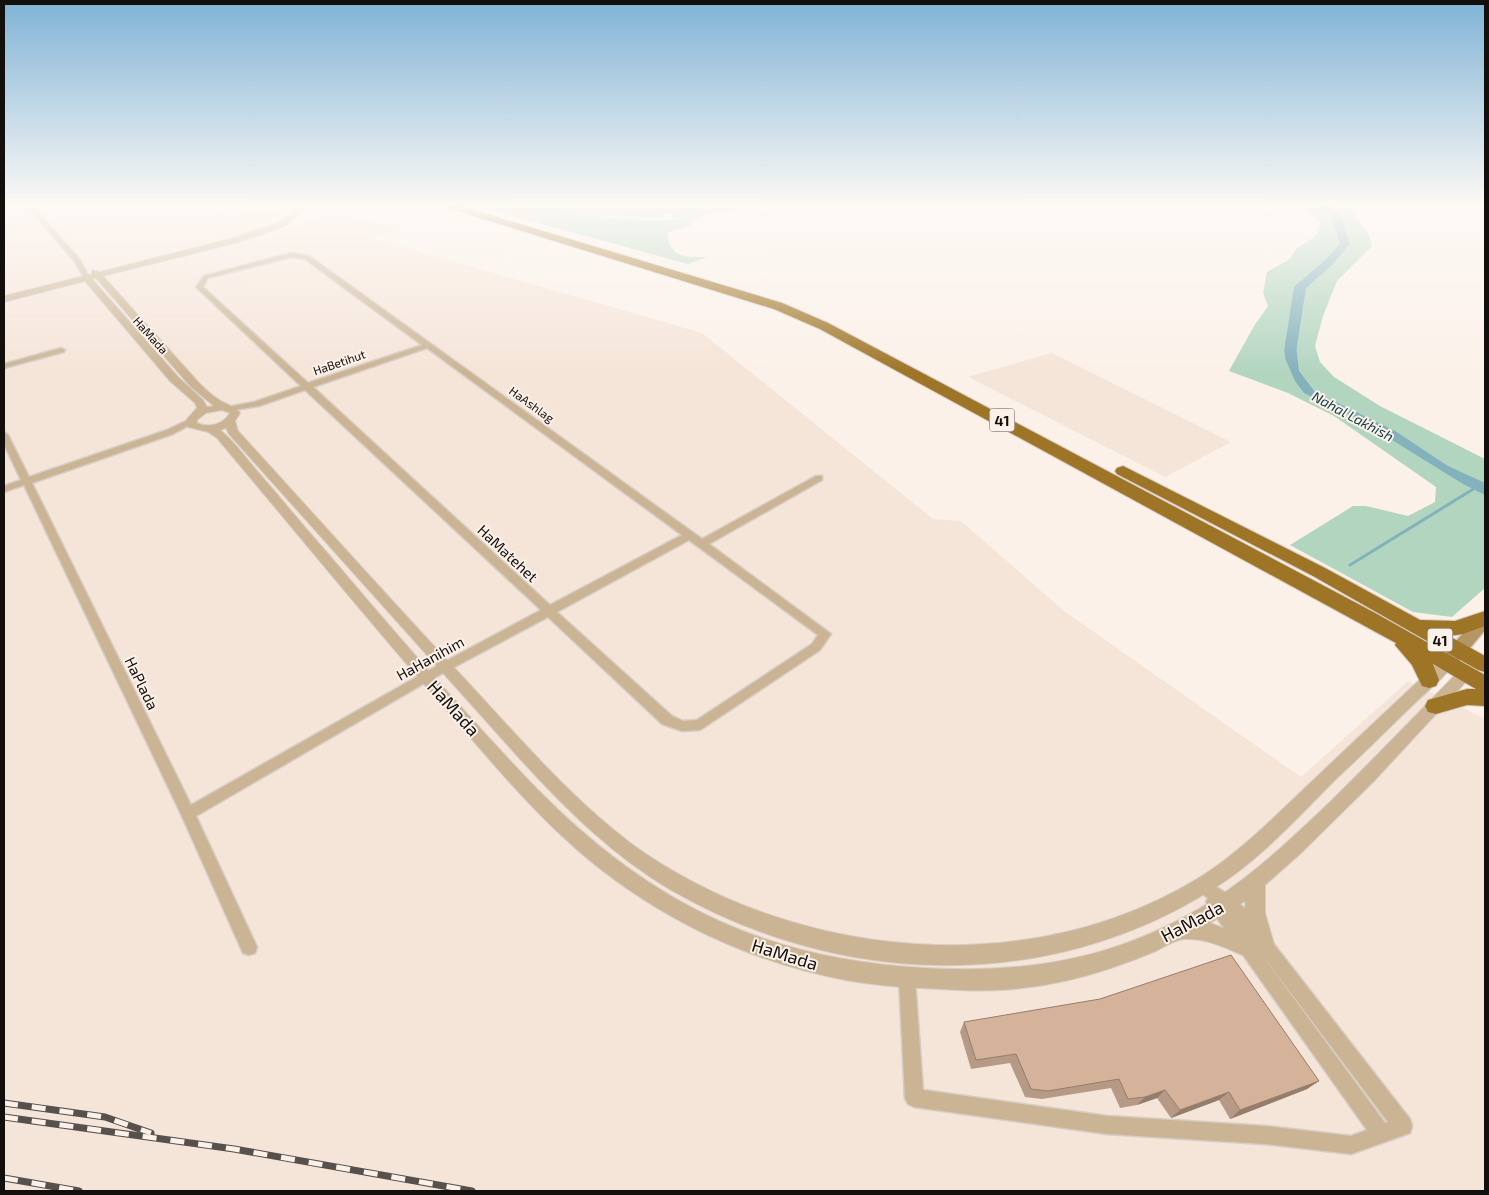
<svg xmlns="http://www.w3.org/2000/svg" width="1489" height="1195" viewBox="0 0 1489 1195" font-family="'Exo 2',sans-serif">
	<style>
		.built { fill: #f5e4d8 }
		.green { fill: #b2d5c0 }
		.sand { fill: #f3e9c4 }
		.water { fill: #83b1bc }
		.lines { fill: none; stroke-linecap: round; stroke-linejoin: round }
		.stream { stroke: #83b1bc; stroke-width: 3 }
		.river { fill: #83b1bc; fill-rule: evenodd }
		.minor-casing { stroke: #d6cdc6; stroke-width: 3 }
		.tertiary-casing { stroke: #d6cdc6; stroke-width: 2 }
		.secondary-casing { stroke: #d6cdc6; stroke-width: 3 }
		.trunk-casing { stroke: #d6cdc6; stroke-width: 2 }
		.minor { fill: #cab494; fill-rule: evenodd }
		.tertiary { fill: #cab494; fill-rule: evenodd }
		.secondary { fill: #b59564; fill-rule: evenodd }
		.trunk { fill: #9e7426; fill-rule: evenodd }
		.rail-casing { stroke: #56514d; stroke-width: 7 }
		.rail { stroke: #fbf1e9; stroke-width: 5; stroke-dasharray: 14; stroke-linecap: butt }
		.wall { fill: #b79a85 }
		.shaded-wall { fill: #957d6c }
		.building { fill: #d5b39b; stroke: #957d6c }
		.labels { text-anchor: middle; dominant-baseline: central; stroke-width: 4; stroke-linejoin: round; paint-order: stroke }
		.far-street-label { font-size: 12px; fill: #130f0d; stroke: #fbf1e9 }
		.far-water-label { font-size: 14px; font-style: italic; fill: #0c3942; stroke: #fbf1e9 }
		.shield { fill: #fbf1e9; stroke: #59534f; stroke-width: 1 }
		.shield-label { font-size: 14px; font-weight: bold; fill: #130f0d }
		.street-label { font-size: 15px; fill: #130f0d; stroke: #fbf1e9 }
		.near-street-label { font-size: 18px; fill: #130f0d; stroke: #fbf1e9 }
	</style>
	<rect width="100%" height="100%" fill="#fbf1e9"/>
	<g class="built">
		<polygon points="4,206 195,206 281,230 323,216 351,216 399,230 369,237 702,333 933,519 961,521 1064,611 1301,777 1408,681 1485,719 1485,1191 4,1191"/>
		<polygon points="1052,353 1231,442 1165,477 968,377"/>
	</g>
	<g class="green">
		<path d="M 489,206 L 522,206 L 564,211 L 527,206 L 664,214 L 665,216 L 662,218 L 569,212 C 598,219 665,223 695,217 L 672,218 L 672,213 L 733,206 L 753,206 L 705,215 L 688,222 L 693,224 L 667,233 C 671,259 685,257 707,257 L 688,264 L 483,208 Z"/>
		<polygon points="1299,206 1349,206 1369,235 1372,246 1337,281 1323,316 1315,346 1320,362 1334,377 1380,406 1485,459 1485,588 1452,617 1413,612 1290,545 1353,506 1366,506 1408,516 1435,502 1436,487 1334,416 1288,393 1229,371 1254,326 1268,306 1263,293 1267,272 1290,259 1297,248 1315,237 1321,223"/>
	</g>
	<polygon class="sand" points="208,206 305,206 265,222"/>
	<polygon class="water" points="1289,326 1297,328 1296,346 1299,371 1315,392 1395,431 1448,466 1485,483 1485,495 1463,484 1360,420 1304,393 1295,381 1285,358 1285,343"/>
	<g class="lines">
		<polyline class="stream" points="1350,565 1475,488"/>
		<path class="river" d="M 1318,206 C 1341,203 1344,226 1350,244 L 1332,265 L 1306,288 L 1296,352 L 1290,356 L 1284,352 L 1294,287 L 1324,261 L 1340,244 L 1331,215 Z"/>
		<defs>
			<g id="minor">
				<polygon points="27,206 33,206 80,260 88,275 87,276 83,276 75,262"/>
				<path d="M 291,253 L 309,256 L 702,539 L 816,476 L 822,476 L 822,480 L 709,544 L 831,634 L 820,650 L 700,730 L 682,731 L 662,724 L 548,617 L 430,680 L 196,816 L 257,947 L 255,953 L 249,955 L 243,953 L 181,814 L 24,485 L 4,492 L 4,486 L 21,480 L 4,444 L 4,432 L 8,435 L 29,477 L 167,430 L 188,420 L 191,419 L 195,422 L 173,434 L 32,483 L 191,805 L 422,674 L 541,610 L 305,390 L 259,406 L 228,411 L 228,407 L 254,402 L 301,386 L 196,287 L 204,276 ZM 291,257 L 305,259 L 422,345 L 308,383 L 203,287 L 208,278 ZM 427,348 L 682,535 L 550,605 L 313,387 ZM 689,540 L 818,635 L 812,644 L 697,720 L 683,721 L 672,716 L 557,612 Z"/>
				<polygon points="61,348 65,350 64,352 4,368 4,364"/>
				<path d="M 1204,879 L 1232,897 L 1249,912 L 1410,1119 L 1412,1126 L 1410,1133 L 1351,1154 L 1265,1144 L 1107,1134 L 914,1107 L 908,1104 L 905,1098 L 899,979 L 901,973 L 907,971 L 913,973 L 915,979 L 923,1090 L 1107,1116 L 1265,1126 L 1351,1136 L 1367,1130 L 1209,907 L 1206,902 L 1208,898 L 1199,891 L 1196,886 L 1199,881 ZM 1257,948 L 1388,1122 L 1385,1123 Z"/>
			</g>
			<g id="tertiary">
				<path d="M 300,206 L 307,206 L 286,226 L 236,243 L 103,276 L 199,383 C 204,388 209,393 215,397 C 223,404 234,405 240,413 L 235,421 L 238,431 C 313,513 386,595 462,676 C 516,734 569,797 633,845 C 721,908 829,942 936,945 C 1031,947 1121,926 1202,876 C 1240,852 1272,819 1305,788 C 1350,745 1396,702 1442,659 L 1447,658 L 1452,659 L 1454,663 C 1445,678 1428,690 1416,702 C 1389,728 1363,754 1336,779 C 1297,818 1260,860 1213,889 C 1046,994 840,987 671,890 C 613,856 566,809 521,760 L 229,434 L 226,428 L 220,430 C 234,441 245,457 257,471 C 279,496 300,522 323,548 C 392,629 462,711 536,788 C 589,842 650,890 719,921 C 783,950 853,964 924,968 C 1033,974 1122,958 1215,899 C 1257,872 1293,837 1329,803 C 1374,759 1417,714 1461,669 L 1466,667 L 1471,669 L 1474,673 L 1374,781 L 1300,854 L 1265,885 L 1265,913 L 1274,944 L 1271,951 L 1264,954 L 1257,951 C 1250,935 1245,918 1245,901 L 1210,923 L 1252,939 L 1255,946 L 1252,953 L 1245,956 C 1225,948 1207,938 1185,939 C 1176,939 1164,947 1156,951 C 1142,957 1128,962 1114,967 C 1065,984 1011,993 959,990 C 921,988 883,987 845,980 C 740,960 639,909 561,835 C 518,795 481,749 442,705 C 365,617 292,527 217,438 L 208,432 L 188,427 L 187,419 L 197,408 L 195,403 L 170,381 L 85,281 L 4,302 L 4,296 L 92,274 L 92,270 L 100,272 L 230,239 L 280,222 ZM 96,278 L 191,387 L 214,406 L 207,407 L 203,400 L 178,377 L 92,279 ZM 222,410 L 230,413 C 223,425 209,428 197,423 L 197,420 L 206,413 Z"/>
				<polygon points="562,206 663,209 697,206 716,206 713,208 663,213 565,208"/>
			</g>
			<polygon id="secondary" points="1485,613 1485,630 1455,666 1449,667 1443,666 1440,661 1443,656 1479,615"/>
			<g id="trunk">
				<polygon points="446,206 460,206 782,303 828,323 1377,614 1485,675 1485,706 1467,705 1436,714 1428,712 1425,706 1428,700 1467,689 1476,689 1433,664 1439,680 1436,686 1429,688 1422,686 1412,665 1395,645 1396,643 820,329 774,309 448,208"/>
				<polygon points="1123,466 1325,568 1420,620 1455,621 1485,611 1485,626 1463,634 1449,636 1485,656 1485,672 1478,670 1313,576 1117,474 1115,471 1117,468"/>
			</g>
		</defs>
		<use href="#minor" class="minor-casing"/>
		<use href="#tertiary" class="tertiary-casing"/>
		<use href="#secondary" class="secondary-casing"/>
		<use href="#trunk" class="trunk-casing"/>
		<use href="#minor" class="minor"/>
		<use href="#tertiary" class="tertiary"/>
		<use href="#secondary" class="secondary"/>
		<use href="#trunk" class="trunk"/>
		<defs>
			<g id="rail">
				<polyline points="4,1103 105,1117 151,1133"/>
				<polyline points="4,1117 234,1149 472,1191"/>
				<polyline points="4,1178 79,1191"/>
			</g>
		</defs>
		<use href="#rail" class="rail-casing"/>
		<use href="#rail" class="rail"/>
	</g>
	<polygon class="wall" points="964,1022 1319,1081 1307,1089 1230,1119 1219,1100 1171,1118 1157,1098 1137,1105 1120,1108 1111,1088 1042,1099 1025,1097 1010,1063 971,1069 960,1032"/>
	<g class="shaded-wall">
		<polygon points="1319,1081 1307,1089 1230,1119 1240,1110"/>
		<polygon points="1165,1090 1157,1098 1137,1105 1145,1097"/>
		<polygon points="1229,1092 1219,1100 1171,1118 1180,1110"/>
	</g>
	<polygon class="building" points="1231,955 1319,1081 1240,1110 1229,1092 1180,1110 1165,1090 1145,1097 1128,1099 1119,1079 1048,1091 1031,1089 1016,1054 976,1060 964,1022 1100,999"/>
	<linearGradient id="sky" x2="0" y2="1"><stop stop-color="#7fb3d6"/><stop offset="0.55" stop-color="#fdf9f5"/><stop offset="1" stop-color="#fdf9f5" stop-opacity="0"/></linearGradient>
	<rect width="1489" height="373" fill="url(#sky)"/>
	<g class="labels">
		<g class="far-street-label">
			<text transform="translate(151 335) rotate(48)">HaMada</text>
			<text transform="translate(339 362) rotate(-19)">HaBetihut</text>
			<text transform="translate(532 404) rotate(36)">HaAshlag</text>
		</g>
		<g class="far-water-label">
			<text transform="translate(1353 416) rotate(28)">Nahal Lakhish</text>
		</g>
		<g class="shield">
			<rect x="989.5" y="408.5" width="25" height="23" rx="4"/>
			<rect x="1427.5" y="628.5" width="25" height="23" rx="4"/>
		</g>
		<g class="shield-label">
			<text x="1002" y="420">41</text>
			<text x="1440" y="640">41</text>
		</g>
		<g class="street-label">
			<text transform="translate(508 553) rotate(43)">HaMatehet</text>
			<text transform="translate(430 658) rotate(-29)">HaHanihim</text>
			<text transform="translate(142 683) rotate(64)">HaPlada</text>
		</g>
		<g class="near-street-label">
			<text transform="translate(454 708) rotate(48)">HaMada</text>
			<text transform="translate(1192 921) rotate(-28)">HaMada</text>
			<text transform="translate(785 954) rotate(17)">HaMada</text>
		</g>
	</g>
	<rect width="1489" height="1195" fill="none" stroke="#130f0d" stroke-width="10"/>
</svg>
